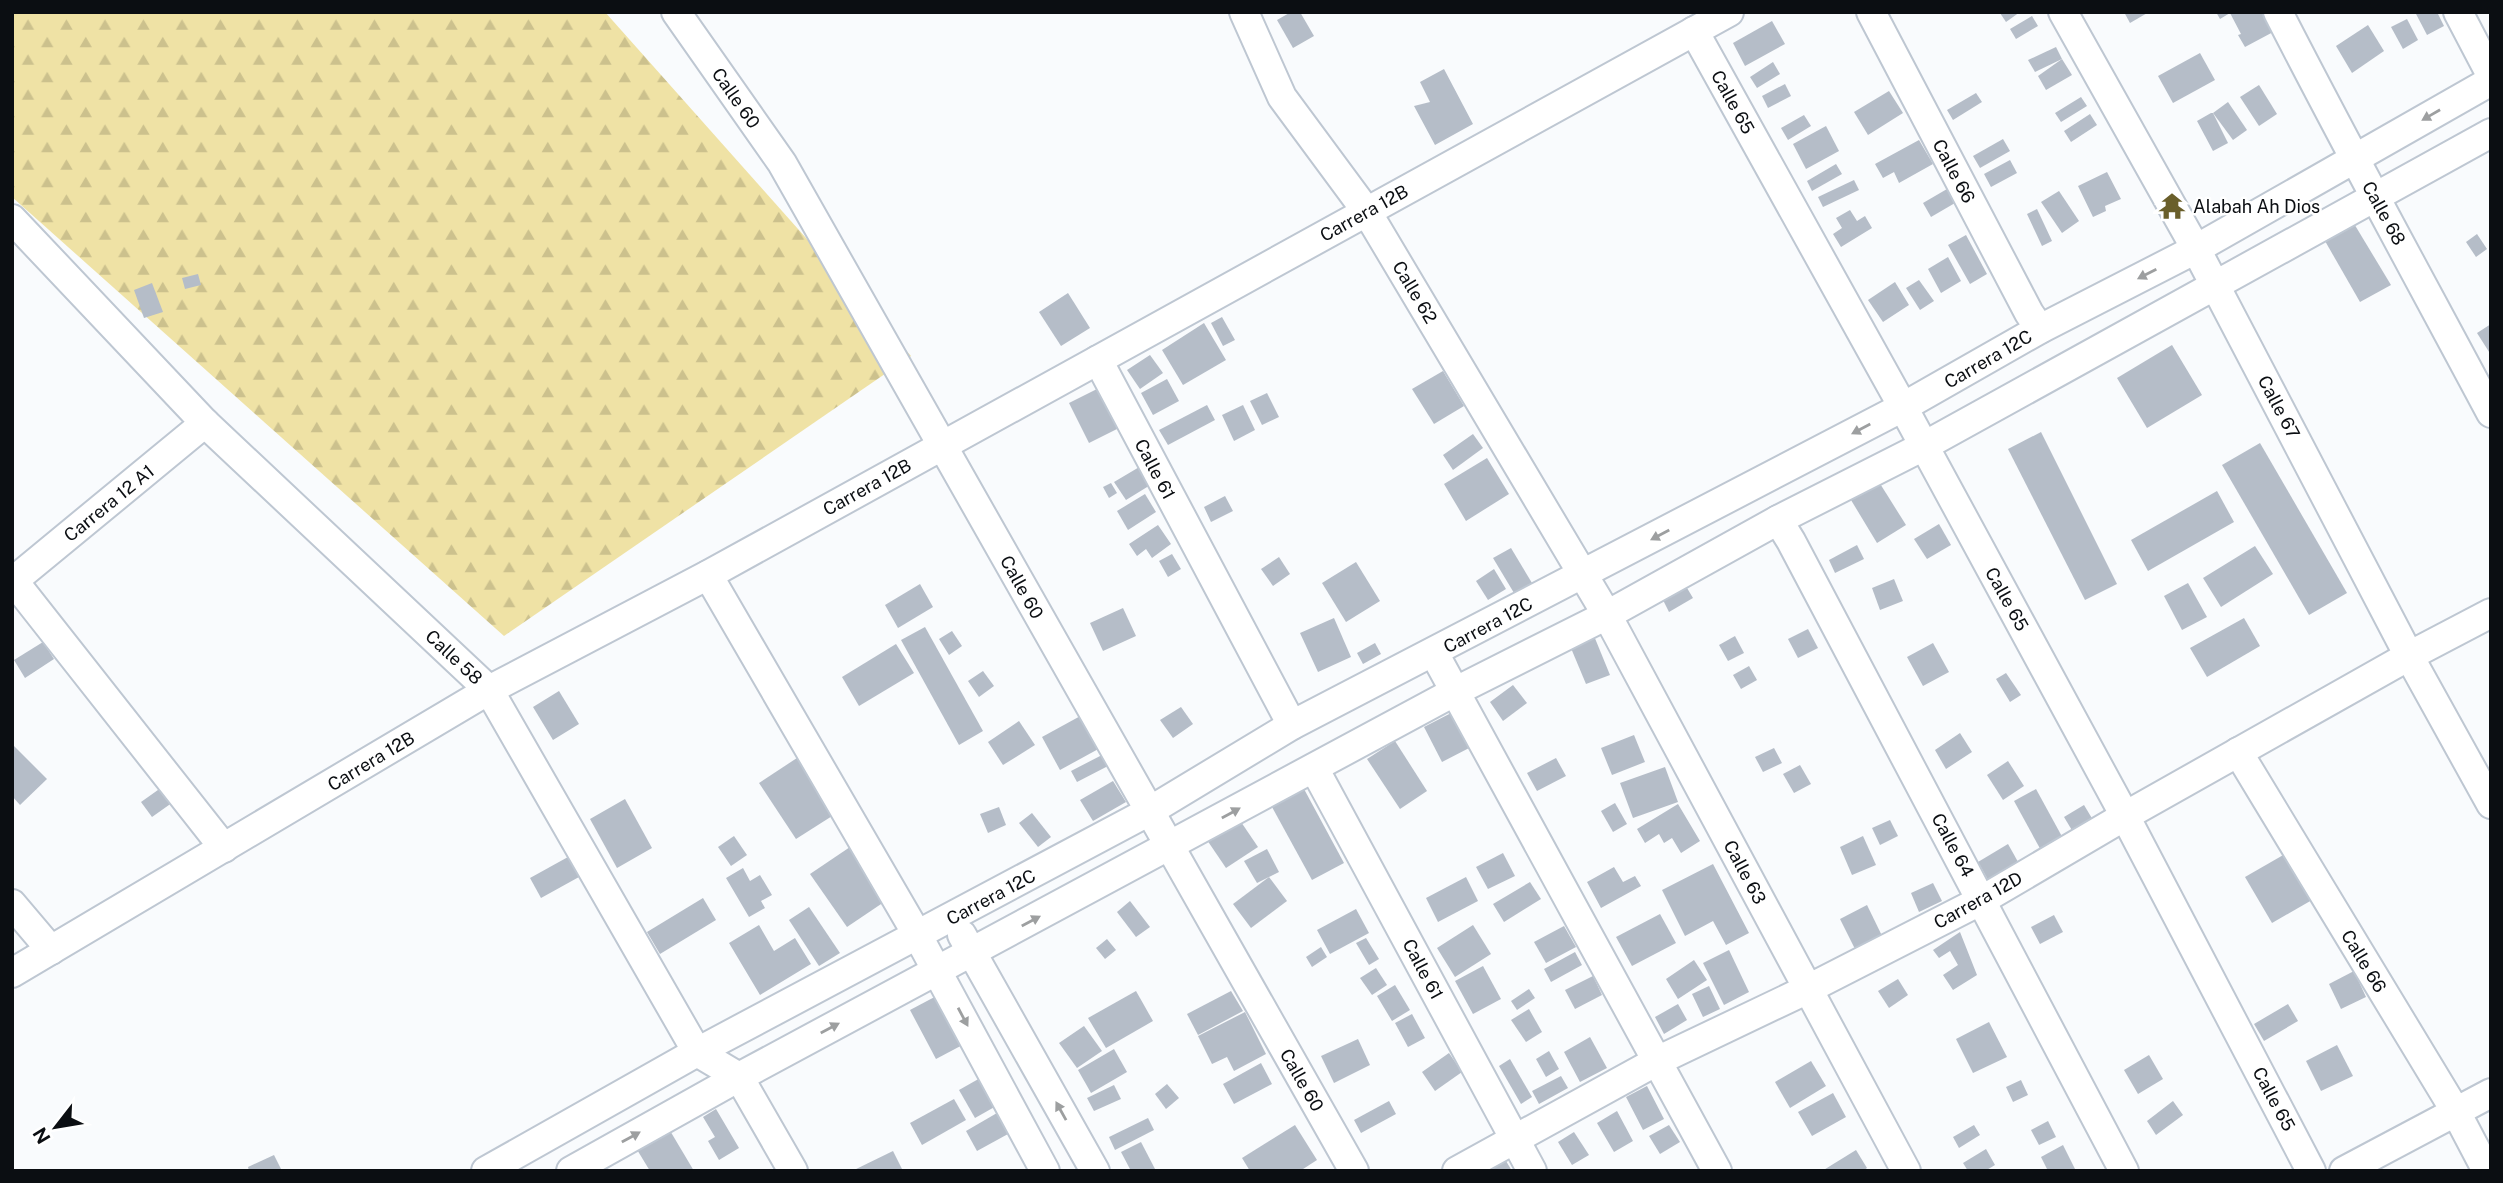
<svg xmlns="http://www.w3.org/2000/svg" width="2503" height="1183" viewBox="0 0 2503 1183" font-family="'Public Sans',sans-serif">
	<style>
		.forest { fill: url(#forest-firs) }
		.building { fill: #b5bdc8 }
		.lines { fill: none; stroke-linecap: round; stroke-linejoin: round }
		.minor-casing { stroke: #bec7d2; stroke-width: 32 }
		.minor { stroke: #fff; stroke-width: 28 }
		.oneway { fill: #9d9fa0 }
		.labels { text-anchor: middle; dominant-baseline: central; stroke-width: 5; stroke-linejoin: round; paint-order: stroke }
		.street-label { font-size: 18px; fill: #0b0e12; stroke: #fff }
		.poi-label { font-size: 18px; fill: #0b0e12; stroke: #fff; text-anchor: start }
	</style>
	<defs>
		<pattern id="forest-firs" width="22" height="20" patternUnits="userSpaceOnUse" patternTransform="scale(1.75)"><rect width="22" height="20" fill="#efe2a5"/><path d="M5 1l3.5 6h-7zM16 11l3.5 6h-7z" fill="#ccc18d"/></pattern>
	</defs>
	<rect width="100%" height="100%" fill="#f9fbfd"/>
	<polygon class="forest" points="12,12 605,12 911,356 504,636 12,197"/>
	<g class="building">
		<polygon points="1291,12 1300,12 1314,36 1293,48 1277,20"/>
		<polygon points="2002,12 2020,12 2006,22 2000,13"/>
		<polygon points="2124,12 2149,12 2130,23"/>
		<polygon points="2216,12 2266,12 2275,31 2245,47 2238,35 2241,34 2230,13 2220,19"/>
		<polygon points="2415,12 2437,12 2444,26 2427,35"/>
		<polygon points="2032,16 2038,26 2016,39 2010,29"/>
		<polygon points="2407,19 2418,40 2403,49 2391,27"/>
		<polygon points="1772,21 1785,44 1745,66 1733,43"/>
		<polygon points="2368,25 2384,51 2352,73 2336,46"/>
		<polygon points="2056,47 2062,59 2035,72 2028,60"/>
		<polygon points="2200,53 2215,80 2173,103 2158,76"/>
		<polygon points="2062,59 2072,75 2046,90 2038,76"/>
		<polygon points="1773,62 1780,74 1757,88 1750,77"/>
		<polygon points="1444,69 1473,124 1435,145 1414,106 1430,102 1420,82"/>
		<polygon points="1785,84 1791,96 1768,108 1762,96"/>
		<polygon points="2259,85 2277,114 2259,126 2240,97"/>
		<polygon points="1889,91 1903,113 1868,135 1854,112"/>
		<polygon points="1976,93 1982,102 1953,120 1947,110"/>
		<polygon points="2081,97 2087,106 2061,122 2055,113"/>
		<polygon points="2228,102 2247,130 2233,140 2213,113"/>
		<polygon points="2211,113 2213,113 2228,143 2213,151 2197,121"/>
		<polygon points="2090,114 2097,125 2071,142 2064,131"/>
		<polygon points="1804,115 1811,126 1788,140 1781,128"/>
		<polygon points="1826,126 1839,151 1806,169 1793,144"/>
		<polygon points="2003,139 2010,151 1980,168 1973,156"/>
		<polygon points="1919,140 1933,164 1899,183 1894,172 1883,178 1875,164"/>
		<polygon points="2010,160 2017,173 1991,187 1984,174"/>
		<polygon points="1836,164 1842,174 1812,191 1807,181"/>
		<polygon points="2107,172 2121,199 2105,206 2106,211 2093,217 2078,186"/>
		<polygon points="1854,180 1859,190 1823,207 1818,197"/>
		<polygon points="1947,189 1955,203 1931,217 1923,203"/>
		<polygon points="2059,191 2079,221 2062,233 2041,202"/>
		<polygon points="2037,209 2052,241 2042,246 2027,214"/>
		<polygon points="1850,210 1857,221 1865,216 1872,228 1841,247 1833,234 1842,228 1836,218"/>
		<polygon points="2350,217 2391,285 2360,302 2321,234"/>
		<polygon points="2477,234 2487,249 2476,257 2466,242"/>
		<polygon points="1966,235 1987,274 1970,284 1948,245"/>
		<polygon points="1948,257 1961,281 1941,293 1928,269"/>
		<polygon points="198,274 201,285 185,289 182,278"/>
		<polygon points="1919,280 1934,301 1920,310 1906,288"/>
		<polygon points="1895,282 1909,305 1883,322 1868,300"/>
		<polygon points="152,283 163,312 144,318 134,290"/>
		<polygon points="1068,293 1090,328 1061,346 1039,312"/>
		<polygon points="1222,317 1235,340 1223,346 1211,323"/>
		<polygon points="1204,323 1226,360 1183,385 1162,350"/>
		<polygon points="2491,324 2491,355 2477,333"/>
		<polygon points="2172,345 2202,395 2147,428 2117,378"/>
		<polygon points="1150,355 1163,373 1140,389 1127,370"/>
		<polygon points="1443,371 1464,406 1434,424 1412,389"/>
		<polygon points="1167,379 1179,401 1153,415 1141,393"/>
		<polygon points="1101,387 1121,427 1089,443 1069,403"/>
		<polygon points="1267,393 1279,417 1262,425 1250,401"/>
		<polygon points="1207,405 1215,420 1168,445 1159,430"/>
		<polygon points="1243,405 1255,430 1234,441 1222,415"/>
		<polygon points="2041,432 2117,584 2085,600 2008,449"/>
		<polygon points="1473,434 1483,448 1453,470 1443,455"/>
		<polygon points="2260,443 2347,593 2309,615 2222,465"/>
		<polygon points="1487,458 1509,494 1466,521 1444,484"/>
		<polygon points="1141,466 1152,484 1126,500 1114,482"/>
		<polygon points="1879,482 1906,525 1877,543 1851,500"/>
		<polygon points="1111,483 1117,493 1109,498 1103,487"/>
		<polygon points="2217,491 2234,522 2148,571 2131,540"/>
		<polygon points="1145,494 1156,512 1128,530 1117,511"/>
		<polygon points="1225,496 1233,511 1211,522 1204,507"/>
		<polygon points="1939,524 1951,545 1927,559 1914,539"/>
		<polygon points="1158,525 1171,544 1152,558 1146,549 1137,556 1129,544"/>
		<polygon points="1857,545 1864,559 1835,573 1829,560"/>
		<polygon points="2255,546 2273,574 2221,607 2203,578"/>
		<polygon points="1511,548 1532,583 1514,593 1493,558"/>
		<polygon points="1172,554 1181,569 1168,577 1159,561"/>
		<polygon points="1279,557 1290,574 1273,586 1261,569"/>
		<polygon points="1356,562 1380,601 1346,622 1322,583"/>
		<polygon points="1494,569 1506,589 1488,600 1476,581"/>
		<polygon points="1681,578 1693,598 1669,612 1658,590"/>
		<polygon points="1894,579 1903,601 1880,610 1872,588"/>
		<polygon points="2188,583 2207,617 2182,630 2164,596"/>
		<polygon points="920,584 933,607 898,628 885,605"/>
		<polygon points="1123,608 1136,636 1103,651 1090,623"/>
		<polygon points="1334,618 1351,657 1318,672 1300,633"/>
		<polygon points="2244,618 2260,646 2207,677 2190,648"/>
		<polygon points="925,627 983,731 959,745 901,640"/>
		<polygon points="1808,629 1818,648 1798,658 1788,639"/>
		<polygon points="952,631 962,646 949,655 939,639"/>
		<polygon points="1592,631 1610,675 1586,684 1568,641"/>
		<polygon points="1735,636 1744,653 1728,661 1719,645"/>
		<polygon points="43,642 54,659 25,678 14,660"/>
		<polygon points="1375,643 1381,654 1363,664 1357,653"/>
		<polygon points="1933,643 1949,672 1923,686 1907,657"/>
		<polygon points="896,644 914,673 859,706 842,677"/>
		<polygon points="1749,666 1757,680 1741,689 1733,675"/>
		<polygon points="983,671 994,686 979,697 968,681"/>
		<polygon points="2006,673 2021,695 2010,702 1996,679"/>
		<polygon points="1513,685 1527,703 1503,721 1490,702"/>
		<polygon points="559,691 579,724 553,740 533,707"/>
		<polygon points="1181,707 1193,724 1173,738 1160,720"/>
		<polygon points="1455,711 1473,746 1442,762 1424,727"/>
		<polygon points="1084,714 1102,747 1060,770 1042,737"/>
		<polygon points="1019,721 1035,745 1003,765 988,742"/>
		<polygon points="1960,733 1972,752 1946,769 1935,750"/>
		<polygon points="1634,735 1645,762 1612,775 1601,748"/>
		<polygon points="1395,741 1427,791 1400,809 1367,759"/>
		<polygon points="12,744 47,779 20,805 12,796"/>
		<polygon points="1774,748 1782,763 1763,772 1755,757"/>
		<polygon points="803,754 840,811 796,839 759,783"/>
		<polygon points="1102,755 1108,766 1077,782 1071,771"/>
		<polygon points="1556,758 1566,776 1537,791 1527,773"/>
		<polygon points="2008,761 2024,786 2003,800 1987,775"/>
		<polygon points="1800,765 1811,784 1794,793 1783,774"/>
		<polygon points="1665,767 1678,802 1633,818 1620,783"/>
		<polygon points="1113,781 1126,802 1093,821 1080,800"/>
		<polygon points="165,785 176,800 152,817 141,802"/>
		<polygon points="1304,789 1344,863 1312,880 1272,807"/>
		<polygon points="2036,789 2065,842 2043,854 2014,801"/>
		<polygon points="625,799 652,848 617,868 590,819"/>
		<polygon points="1615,803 1627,824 1613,832 1601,811"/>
		<polygon points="1678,804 1700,841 1681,853 1672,838 1664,843 1659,834 1645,843 1637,829"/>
		<polygon points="2084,805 2099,830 2079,842 2064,817"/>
		<polygon points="999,807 1006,825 988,833 980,814"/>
		<polygon points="1032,813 1051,837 1038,847 1019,823"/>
		<polygon points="1239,819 1258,847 1226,868 1207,840"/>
		<polygon points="1890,820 1898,836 1880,845 1872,828"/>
		<polygon points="734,836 747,855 731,866 718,847"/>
		<polygon points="1863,836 1876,865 1852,875 1840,847"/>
		<polygon points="2008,844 2022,869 1992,887 1978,862"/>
		<polygon points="853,845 890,898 847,927 810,874"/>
		<polygon points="1267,849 1279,872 1257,883 1244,861"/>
		<polygon points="1503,853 1515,876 1488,889 1476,867"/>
		<polygon points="2285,854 2312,900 2272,923 2245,877"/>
		<polygon points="568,857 579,877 541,898 530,878"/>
		<polygon points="1713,864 1749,933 1726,945 1713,921 1685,936 1662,890"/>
		<polygon points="1614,867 1623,882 1635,876 1641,886 1601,908 1587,882"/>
		<polygon points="743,868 750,881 760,875 772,895 761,901 765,908 749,917 726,878"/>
		<polygon points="1269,877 1287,901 1251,928 1233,904"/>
		<polygon points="1466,877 1478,901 1438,922 1426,898"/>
		<polygon points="1530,882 1541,899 1504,922 1493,904"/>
		<polygon points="1933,883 1942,901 1919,912 1911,893"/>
		<polygon points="703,898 716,920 660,954 647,932"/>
		<polygon points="1130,901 1150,927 1136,937 1117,912"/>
		<polygon points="1867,905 1886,944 1859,957 1840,919"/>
		<polygon points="809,907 840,953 819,966 789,920"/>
		<polygon points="1356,909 1369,933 1330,954 1317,930"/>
		<polygon points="1660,914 1676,943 1632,966 1616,937"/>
		<polygon points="2054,915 2063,932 2040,944 2031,927"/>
		<polygon points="759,925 774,951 795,938 811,964 760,995 729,943"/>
		<polygon points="1473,925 1491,954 1455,977 1437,948"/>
		<polygon points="1564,926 1576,947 1546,963 1534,942"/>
		<polygon points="1960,932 1977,975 1953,990 1943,975 1958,965 1950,951 1939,958 1933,950"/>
		<polygon points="1366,938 1379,959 1369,965 1356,943"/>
		<polygon points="1107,939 1116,950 1105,959 1096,948"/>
		<polygon points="1321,947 1327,957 1312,967 1306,957"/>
		<polygon points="1729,950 1749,992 1724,1005 1703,963"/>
		<polygon points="1575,952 1582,965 1551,982 1544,969"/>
		<polygon points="1694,960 1707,980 1678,999 1666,979"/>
		<polygon points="1483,966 1501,999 1473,1014 1455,981"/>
		<polygon points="1376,968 1387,985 1372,995 1360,978"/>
		<polygon points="2354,971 2366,997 2341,1009 2329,984"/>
		<polygon points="1593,976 1602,995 1575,1009 1565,990"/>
		<polygon points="1898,979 1908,995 1889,1008 1878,991"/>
		<polygon points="1395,985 1410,1010 1392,1021 1377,996"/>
		<polygon points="1709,986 1720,1009 1703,1017 1692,994"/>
		<polygon points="1529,989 1535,998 1517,1010 1511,1001"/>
		<polygon points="1136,991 1153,1021 1106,1048 1088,1018"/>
		<polygon points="1231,991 1243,1011 1198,1035 1187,1014"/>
		<polygon points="944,992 970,1041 936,1059 910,1010"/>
		<polygon points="1678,1004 1687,1020 1664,1034 1655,1017"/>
		<polygon points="2288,1004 2298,1021 2264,1041 2254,1024"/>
		<polygon points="1529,1009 1542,1032 1526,1042 1511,1020"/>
		<polygon points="1245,1012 1266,1054 1234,1071 1227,1057 1212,1064 1198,1036"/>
		<polygon points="1412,1014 1425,1038 1408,1047 1395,1023"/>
		<polygon points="1989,1022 2007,1057 1973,1073 1956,1039"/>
		<polygon points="1084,1026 1102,1051 1077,1068 1059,1043"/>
		<polygon points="1590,1037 1607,1068 1580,1082 1564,1052"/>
		<polygon points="1358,1039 1370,1065 1334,1083 1321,1056"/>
		<polygon points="2337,1045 2353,1076 2321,1091 2306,1061"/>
		<polygon points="1114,1049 1127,1072 1091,1093 1078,1070"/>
		<polygon points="1549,1051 1559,1069 1546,1077 1536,1059"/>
		<polygon points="1449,1053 1462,1072 1435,1091 1422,1072"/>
		<polygon points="2149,1055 2163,1079 2138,1094 2124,1070"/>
		<polygon points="1510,1059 1532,1097 1521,1104 1499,1066"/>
		<polygon points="1811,1061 1826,1086 1790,1108 1775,1082"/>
		<polygon points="1261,1063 1272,1084 1234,1104 1223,1084"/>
		<polygon points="1561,1076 1568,1088 1539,1104 1532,1091"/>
		<polygon points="982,1077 998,1105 975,1118 959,1090"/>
		<polygon points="2021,1080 2028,1095 2013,1102 2006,1087"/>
		<polygon points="1167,1084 1179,1098 1166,1109 1155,1094"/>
		<polygon points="1114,1085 1121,1099 1094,1111 1087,1098"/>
		<polygon points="1647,1086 1664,1119 1643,1130 1626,1097"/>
		<polygon points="1833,1093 1846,1117 1812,1136 1798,1112"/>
		<polygon points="954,1099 966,1120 922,1145 910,1123"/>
		<polygon points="1389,1101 1396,1114 1361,1133 1354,1120"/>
		<polygon points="2173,1101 2183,1115 2156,1135 2147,1121"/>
		<polygon points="716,1109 739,1148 719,1160 708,1141 715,1137 703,1117"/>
		<polygon points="1617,1111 1633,1141 1614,1152 1597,1123"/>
		<polygon points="997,1113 1008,1134 977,1151 966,1131"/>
		<polygon points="1148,1118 1154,1130 1115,1150 1109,1137"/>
		<polygon points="2048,1121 2056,1137 2039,1145 2031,1130"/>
		<polygon points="1295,1125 1317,1160 1300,1171 1250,1171 1242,1158"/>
		<polygon points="1669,1125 1680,1142 1660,1154 1649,1136"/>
		<polygon points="1974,1125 1980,1135 1959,1148 1953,1137"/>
		<polygon points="669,1129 694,1171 650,1171 636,1148"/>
		<polygon points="1574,1132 1589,1155 1572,1165 1558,1142"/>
		<polygon points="1141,1142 1155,1169 1131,1171 1121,1152"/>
		<polygon points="2063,1145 2075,1169 2048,1171 2041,1157"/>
		<polygon points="1986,1149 1995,1165 1985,1171 1968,1171 1963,1163"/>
		<polygon points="1856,1150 1867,1168 1863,1171 1822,1171"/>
		<polygon points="893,1151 903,1171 852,1171"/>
		<polygon points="274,1155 282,1171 249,1171 248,1167"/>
		<polygon points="1506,1161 1512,1171 1489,1171"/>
	</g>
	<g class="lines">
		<defs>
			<g id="minor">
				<polyline points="676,12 782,163 1354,1171"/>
				<polyline points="1244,12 1282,97 1367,212 1607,615 1906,1171"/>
				<polyline points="1871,12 2029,313 2040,329"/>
				<polyline points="2063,12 2196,249 2409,656 2491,804"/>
				<path d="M 2278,12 C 2347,147 2420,280 2491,413"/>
				<polyline points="2458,12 2491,75"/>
				<polyline points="1694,31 1903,407 2125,816 2311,1171"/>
				<polyline points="12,219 205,423 489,690 697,1052 739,1077 793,1171"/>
				<polyline points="1098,360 1292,725"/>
				<polyline points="1778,520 1791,541 2124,1171"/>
				<polyline points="708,575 918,936 1045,1171"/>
				<polyline points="12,579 224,848"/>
				<polyline points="12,582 205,423"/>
				<polyline points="1434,653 1717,1171"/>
				<polyline points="2238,752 2456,1112 2487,1171"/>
				<polyline points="1314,768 1532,1171"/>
				<polyline points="12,904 51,950"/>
				<polyline points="962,935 1095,1171"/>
				<polyline points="12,973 489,690 708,575 1729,12"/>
				<polyline points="486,1171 697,1052 1148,812 1292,725 1903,407 2040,329 2196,249 2491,81"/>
				<polyline points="571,1171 739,1077 1456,691 1607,615 1778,520 1924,446 2491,133"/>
				<polyline points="1457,1171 1657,1061 1808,989 1982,900 2125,816 2409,656 2491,613"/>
				<polyline points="2344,1171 2491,1093"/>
			</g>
		</defs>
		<use href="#minor" class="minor-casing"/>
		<use href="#minor" class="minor"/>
	</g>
	<defs><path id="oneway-solid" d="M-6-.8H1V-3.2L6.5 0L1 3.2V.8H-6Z" transform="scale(1.75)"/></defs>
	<g class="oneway">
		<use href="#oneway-solid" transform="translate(2431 115) rotate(150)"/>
		<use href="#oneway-solid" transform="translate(2147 274) rotate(153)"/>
		<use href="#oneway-solid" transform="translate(1861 429) rotate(152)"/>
		<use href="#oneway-solid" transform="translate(1660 535) rotate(152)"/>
		<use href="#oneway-solid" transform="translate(1231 813) rotate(-29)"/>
		<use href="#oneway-solid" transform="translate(1031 921) rotate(-28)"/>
		<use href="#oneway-solid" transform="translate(963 1017) rotate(62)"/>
		<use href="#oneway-solid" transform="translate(830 1028) rotate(-28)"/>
		<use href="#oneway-solid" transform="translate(1061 1111) rotate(-119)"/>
		<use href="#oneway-solid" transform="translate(631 1137) rotate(-29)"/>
	</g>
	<defs>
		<symbol id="temple-bare" viewBox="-9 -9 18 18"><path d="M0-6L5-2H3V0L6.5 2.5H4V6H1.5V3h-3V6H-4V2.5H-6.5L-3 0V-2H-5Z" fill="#6a5f2b" stroke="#fff" stroke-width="2.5" paint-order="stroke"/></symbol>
	</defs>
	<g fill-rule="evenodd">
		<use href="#temple-bare" x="2153" y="187" width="38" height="38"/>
	</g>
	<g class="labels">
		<g class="street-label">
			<text transform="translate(736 98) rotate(55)">Calle 60</text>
			<text transform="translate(1733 102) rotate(61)">Calle 65</text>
			<text transform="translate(1954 171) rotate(62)">Calle 66</text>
			<text transform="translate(1364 213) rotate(-29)">Carrera 12B</text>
			<text transform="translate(2384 213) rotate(61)">Calle 68</text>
			<text transform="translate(1415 292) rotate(59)">Calle 62</text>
			<text transform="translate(1988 359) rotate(-30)">Carrera 12C</text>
			<text transform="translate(2279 407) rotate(62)">Calle 67</text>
			<text transform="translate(1155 469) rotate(62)">Calle 61</text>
			<text transform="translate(867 487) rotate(-29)">Carrera 12B</text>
			<text transform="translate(109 503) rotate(-39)">Carrera 12 A1</text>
			<text transform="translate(1022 587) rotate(61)">Calle 60</text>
			<text transform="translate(2007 599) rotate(61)">Calle 65</text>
			<text transform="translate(1488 625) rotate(-28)">Carrera 12C</text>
			<text transform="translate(454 657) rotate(43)">Calle 58</text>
			<text transform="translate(371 761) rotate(-31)">Carrera 12B</text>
			<text transform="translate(1953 845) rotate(62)">Calle 64</text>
			<text transform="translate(1745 872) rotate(62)">Calle 63</text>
			<text transform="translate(991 897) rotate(-28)">Carrera 12C</text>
			<text transform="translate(1978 900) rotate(-29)">Carrera 12D</text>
			<text transform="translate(2364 961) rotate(59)">Calle 66</text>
			<text transform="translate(1423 969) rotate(62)">Calle 61</text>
			<text transform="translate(1302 1080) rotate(60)">Calle 60</text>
			<text transform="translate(2274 1099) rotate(62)">Calle 65</text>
		</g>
		<g class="poi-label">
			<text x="2193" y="206">Alabah Ah Dios</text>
		</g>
	</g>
	<rect width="2503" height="1183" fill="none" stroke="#0b0e12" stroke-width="28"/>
	<g transform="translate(56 1127) rotate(239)" stroke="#ffffff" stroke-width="5" paint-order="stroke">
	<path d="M0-5L12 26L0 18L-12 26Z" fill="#0b0e12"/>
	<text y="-10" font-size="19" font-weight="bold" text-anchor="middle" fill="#0b0e12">N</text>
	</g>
</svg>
